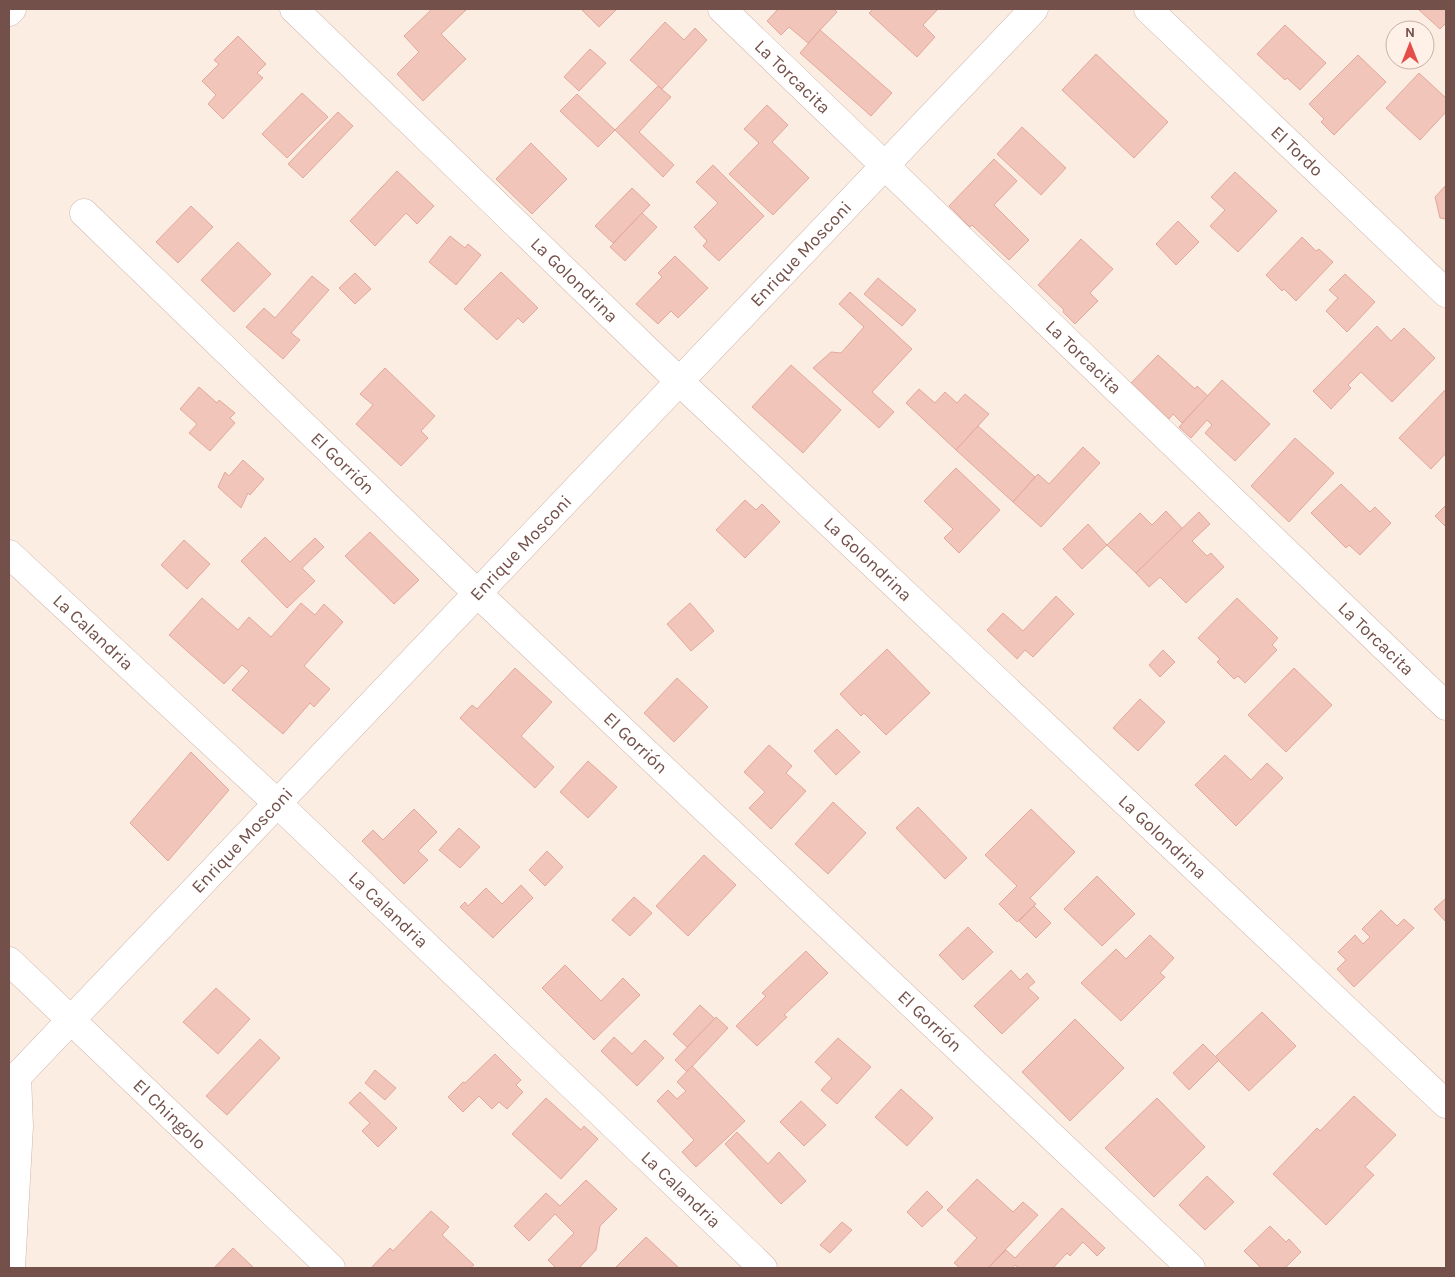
<svg xmlns="http://www.w3.org/2000/svg" width="1455" height="1277" viewBox="0 0 1455 1277" font-family="Karla,sans-serif">
	<style>
		.building { fill: #f1c5ba; stroke: #e3a89b }
		.lines { fill: none; stroke-linecap: round; stroke-linejoin: round }
		.minor-casing { stroke: #cfb5ac; stroke-width: 29 }
		.tertiary-casing { stroke: #cfb5ac; stroke-width: 29 }
		.minor { stroke: #fff; stroke-width: 28 }
		.tertiary { stroke: #fff; stroke-width: 28 }
		.labels { text-anchor: middle; dominant-baseline: central; stroke-width: 5; stroke-linejoin: round; paint-order: stroke }
		.street-label { font-size: 18px; fill: #735049; stroke: #fff1e8 }
	</style>
	<rect width="100%" height="100%" fill="#fcede2"/>
	<g class="building">
		<polygon points="432,9 467,9 441,34 466,59 423,101 397,74 419,52 404,36"/>
		<polygon points="581,9 617,9 599,27"/>
		<polygon points="778,9 834,9 837,12 808,43 789,27 781,35 767,21"/>
		<polygon points="873,9 938,9 923,25 935,37 917,57 869,13"/>
		<polygon points="1418,9 1446,9 1446,23 1440,29"/>
		<polygon points="665,22 684,40 695,28 707,40 662,89 630,60"/>
		<polygon points="1285,25 1326,63 1300,90 1287,78 1285,80 1257,54"/>
		<polygon points="820,30 892,93 871,116 800,53"/>
		<polygon points="238,36 266,64 257,73 263,78 223,119 208,104 216,95 202,81 219,64 214,60"/>
		<polygon points="590,49 606,63 579,91 564,77"/>
		<polygon points="1096,54 1168,122 1134,158 1062,90"/>
		<polygon points="1358,55 1386,82 1334,135 1321,122 1324,119 1309,104"/>
		<polygon points="1419,73 1446,98 1446,112 1420,140 1386,108"/>
		<polygon points="658,86 671,97 639,132 674,165 663,177 615,130"/>
		<polygon points="302,93 328,117 287,158 262,134"/>
		<polygon points="577,94 615,130 598,147 560,111"/>
		<polygon points="767,105 788,125 772,142 809,178 773,215 729,174 759,143 744,129"/>
		<polygon points="338,112 353,126 303,178 288,164"/>
		<polygon points="1022,127 1066,168 1041,195 997,154"/>
		<polygon points="531,143 567,179 532,214 496,179"/>
		<polygon points="994,159 1017,181 994,205 1029,240 1009,260 972,225 970,227 949,206"/>
		<polygon points="713,165 764,216 719,261 703,246 707,241 694,227 718,203 696,182"/>
		<polygon points="397,171 434,206 417,224 406,213 375,246 350,221"/>
		<polygon points="1235,172 1277,211 1238,252 1210,226 1225,210 1211,197"/>
		<polygon points="1446,185 1446,219 1440,218 1435,197"/>
		<polygon points="632,188 650,205 613,243 595,226"/>
		<polygon points="191,206 213,227 178,263 156,242"/>
		<polygon points="642,213 657,227 625,261 610,247"/>
		<polygon points="1178,221 1199,242 1176,265 1156,244"/>
		<polygon points="450,236 465,248 468,244 481,255 456,285 429,262"/>
		<polygon points="1302,237 1316,251 1319,249 1333,262 1296,301 1284,289 1282,291 1266,275"/>
		<polygon points="1081,239 1113,269 1090,293 1098,301 1075,324 1063,312 1064,310 1038,285"/>
		<polygon points="238,242 271,274 234,312 201,280"/>
		<polygon points="675,256 708,288 678,318 671,311 658,324 636,304 662,277 658,273"/>
		<polygon points="501,272 538,308 523,323 518,318 497,340 464,309"/>
		<polygon points="355,273 371,289 355,304 339,288"/>
		<polygon points="1345,274 1375,302 1347,332 1326,311 1338,298 1329,290"/>
		<polygon points="312,276 329,290 291,333 300,340 283,359 246,327 264,308 275,318"/>
		<polygon points="878,278 916,310 902,326 864,294"/>
		<polygon points="850,292 912,349 872,392 894,412 879,428 813,368 831,352 841,353 864,327 839,304"/>
		<polygon points="1377,326 1391,341 1404,328 1435,358 1392,402 1361,372 1348,385 1351,388 1331,409 1313,391"/>
		<polygon points="1158,355 1195,389 1197,386 1208,396 1182,423 1173,414 1169,419 1131,383"/>
		<polygon points="791,365 841,410 803,453 752,407"/>
		<polygon points="385,368 435,416 421,431 428,438 401,466 356,424 373,405 360,394"/>
		<polygon points="1222,380 1270,424 1235,461 1205,433 1212,425 1207,420 1191,438 1179,427"/>
		<polygon points="199,387 217,403 219,400 235,413 230,418 235,423 210,451 189,433 197,424 180,409"/>
		<polygon points="919,389 935,403 945,392 957,403 965,394 989,414 956,450 906,403"/>
		<polygon points="1446,389 1446,453 1431,469 1399,438"/>
		<polygon points="978,426 1035,477 1013,502 956,450"/>
		<polygon points="1295,438 1334,473 1289,522 1251,486"/>
		<polygon points="1083,447 1100,463 1041,527 1013,502 1038,474 1049,484"/>
		<polygon points="243,460 264,479 250,495 248,493 241,508 218,487 225,472 229,476"/>
		<polygon points="956,468 1000,510 959,553 944,538 953,529 924,501"/>
		<polygon points="1341,484 1370,512 1375,507 1391,523 1360,555 1349,545 1346,548 1311,513"/>
		<polygon points="745,500 756,510 762,504 780,522 745,558 716,530"/>
		<polygon points="1446,505 1446,527 1435,516"/>
		<polygon points="1166,511 1183,529 1136,573 1107,545 1140,513 1152,525"/>
		<polygon points="1199,512 1210,524 1192,541 1207,556 1211,553 1224,567 1186,603 1160,577 1149,587 1136,573"/>
		<polygon points="1088,524 1107,545 1082,569 1063,549"/>
		<polygon points="370,532 419,580 394,604 345,556"/>
		<polygon points="265,537 290,562 315,538 324,547 302,568 315,581 287,608 241,561"/>
		<polygon points="184,540 210,564 187,589 161,565"/>
		<polygon points="1056,596 1074,614 1033,657 1025,650 1017,659 987,630 1003,613 1023,631"/>
		<polygon points="202,598 238,630 249,617 271,637 301,603 315,615 324,604 343,622 304,666 330,689 314,707 310,703 283,734 232,690 249,671 242,665 224,684 169,635"/>
		<polygon points="1237,598 1278,638 1272,645 1277,650 1245,683 1238,676 1234,679 1217,662 1220,659 1198,638"/>
		<polygon points="690,603 714,631 691,651 667,624"/>
		<polygon points="887,649 930,693 886,735 864,713 861,716 840,694"/>
		<polygon points="1163,650 1175,662 1160,677 1149,665"/>
		<polygon points="515,668 552,702 521,736 554,767 535,788 460,718 472,705 477,709"/>
		<polygon points="1294,668 1332,705 1286,752 1248,715"/>
		<polygon points="677,678 708,707 674,742 644,713"/>
		<polygon points="1140,699 1165,722 1138,751 1113,728"/>
		<polygon points="837,729 860,752 836,775 814,751"/>
		<polygon points="769,745 792,766 786,773 806,791 771,829 749,808 765,792 744,772"/>
		<polygon points="191,752 229,790 168,861 130,823"/>
		<polygon points="1225,755 1251,780 1267,763 1283,778 1236,826 1195,785"/>
		<polygon points="588,761 617,787 588,818 560,792"/>
		<polygon points="833,802 866,833 828,874 795,844"/>
		<polygon points="918,807 967,858 945,879 896,828"/>
		<polygon points="414,809 437,832 418,851 428,860 404,884 362,841 373,830 383,840"/>
		<polygon points="1031,809 1075,852 1030,898 1036,904 1017,922 999,904 1017,886 985,855"/>
		<polygon points="459,828 480,847 460,868 439,850"/>
		<polygon points="547,851 563,867 545,886 529,870"/>
		<polygon points="704,855 736,885 688,936 656,906"/>
		<polygon points="1097,876 1135,914 1102,946 1064,909"/>
		<polygon points="521,885 533,898 493,938 460,907 465,902 468,906 486,888 502,904"/>
		<polygon points="634,897 652,913 630,936 612,920"/>
		<polygon points="1446,898 1446,922 1434,909"/>
		<polygon points="1034,906 1051,923 1036,938 1019,921"/>
		<polygon points="1381,910 1397,926 1404,919 1414,928 1354,987 1337,969 1346,960 1338,952 1355,935 1363,944 1370,937 1362,929"/>
		<polygon points="968,927 993,952 963,980 939,955"/>
		<polygon points="1150,935 1174,958 1160,973 1165,977 1121,1021 1081,983 1116,949 1126,959"/>
		<polygon points="806,951 828,973 784,1015 787,1017 757,1046 736,1026 766,996 762,993"/>
		<polygon points="565,965 601,1001 623,978 640,995 594,1040 542,988"/>
		<polygon points="1011,970 1020,980 1027,973 1035,982 1028,988 1039,998 1002,1034 974,1006"/>
		<polygon points="216,988 250,1019 218,1054 183,1022"/>
		<polygon points="700,1005 715,1019 687,1047 673,1034"/>
		<polygon points="1262,1012 1296,1046 1249,1091 1215,1057"/>
		<polygon points="716,1017 728,1028 687,1072 675,1060"/>
		<polygon points="1075,1019 1124,1068 1070,1121 1022,1072"/>
		<polygon points="614,1037 632,1054 645,1040 664,1058 637,1086 601,1051"/>
		<polygon points="838,1038 871,1067 837,1104 821,1090 832,1078 815,1062"/>
		<polygon points="260,1039 280,1058 227,1115 206,1096"/>
		<polygon points="1203,1044 1219,1060 1189,1090 1173,1073"/>
		<polygon points="495,1054 521,1080 516,1085 523,1092 507,1109 499,1102 492,1109 479,1096 463,1112 448,1097 463,1082 465,1083"/>
		<polygon points="692,1066 745,1121 696,1167 682,1152 694,1140 657,1101 668,1090 677,1099 686,1091 677,1082"/>
		<polygon points="375,1070 396,1088 385,1100 365,1083"/>
		<polygon points="901,1089 933,1118 907,1146 875,1117"/>
		<polygon points="360,1092 397,1128 378,1147 362,1131 370,1123 349,1103"/>
		<polygon points="1354,1096 1396,1135 1365,1167 1374,1175 1326,1225 1273,1174 1317,1128 1320,1131"/>
		<polygon points="546,1098 581,1130 584,1126 598,1139 561,1179 512,1134"/>
		<polygon points="1157,1098 1205,1147 1154,1197 1105,1148"/>
		<polygon points="801,1101 826,1125 804,1146 780,1122"/>
		<polygon points="737,1132 768,1164 779,1152 806,1181 781,1204 725,1144"/>
		<polygon points="1207,1176 1234,1202 1205,1230 1179,1205"/>
		<polygon points="977,1179 1013,1212 1023,1202 1038,1215 988,1268 960,1268 954,1263 977,1238 947,1210"/>
		<polygon points="586,1180 617,1209 600,1226 596,1250 579,1268 556,1268 548,1260 574,1233 555,1214 529,1241 514,1226 546,1193 560,1206"/>
		<polygon points="927,1191 943,1207 922,1227 907,1212"/>
		<polygon points="1062,1208 1105,1248 1097,1256 1083,1242 1070,1256 1067,1253 1053,1268 1019,1268 1015,1265 1012,1268 988,1268 1006,1250 1015,1258"/>
		<polygon points="431,1211 449,1227 442,1235 474,1265 470,1268 371,1268 390,1248 393,1251"/>
		<polygon points="842,1222 852,1230 830,1253 820,1245"/>
		<polygon points="1270,1226 1286,1242 1289,1239 1301,1252 1285,1268 1261,1268 1244,1251"/>
		<polygon points="646,1237 679,1268 615,1268"/>
		<polygon points="233,1248 254,1268 214,1268"/>
	</g>
	<g class="lines">
		<defs>
			<g id="minor">
				<path id="s1" d="M 294,9 L 679,381 L 1446,1104"/>
				<path id="s2" d="M 722,9 L 1446,706"/>
				<path id="s3" d="M 1148,9 L 1446,293"/>
				<path id="s4" d="M 84,213 L 477,593 L 1191,1268"/>
				<path id="s5" d="M 9,554 L 277,803 L 763,1268"/>
				<path id="s6" d="M 9,961 L 331,1268"/>
				<path id="s7" d="M 9,1085 L 1034,9"/>
				<polyline points="11,1268 19,1126 17,1076"/>
			</g>
			<polyline id="tertiary" points="9,12 12,9"/>
		</defs>
		<use href="#minor" class="minor-casing"/>
		<use href="#tertiary" class="tertiary-casing"/>
		<use href="#minor" class="minor"/>
		<use href="#tertiary" class="tertiary"/>
	</g>
	<g class="labels">
		<g class="street-label">
			<text stroke="none"><textPath href="#s2" startOffset="98">La Torcacita</textPath></text>
			<text stroke="none"><textPath href="#s3" startOffset="206">El Tordo</textPath></text>
			<text stroke="none"><textPath href="#s7" startOffset="1148">Enrique Mosconi</textPath></text>
			<text stroke="none"><textPath href="#s1" startOffset="390">La Golondrina</textPath></text>
			<text stroke="none"><textPath href="#s2" startOffset="502">La Torcacita</textPath></text>
			<text stroke="none"><textPath href="#s4" startOffset="360">El Gorrión</textPath></text>
			<text stroke="none"><textPath href="#s7" startOffset="742">Enrique Mosconi</textPath></text>
			<text stroke="none"><textPath href="#s1" startOffset="795">La Golondrina</textPath></text>
			<text stroke="none"><textPath href="#s5" startOffset="115">La Calandria</textPath></text>
			<text stroke="none"><textPath href="#s2" startOffset="908">La Torcacita</textPath></text>
			<text stroke="none"><textPath href="#s4" startOffset="765">El Gorrión</textPath></text>
			<text stroke="none"><textPath href="#s1" startOffset="1200">La Golondrina</textPath></text>
			<text stroke="none"><textPath href="#s7" startOffset="338">Enrique Mosconi</textPath></text>
			<text stroke="none"><textPath href="#s5" startOffset="520">La Calandria</textPath></text>
			<text stroke="none"><textPath href="#s4" startOffset="1170">El Gorrión</textPath></text>
			<text stroke="none"><textPath href="#s6" startOffset="222">El Chingolo</textPath></text>
			<text stroke="none"><textPath href="#s5" startOffset="925">La Calandria</textPath></text>
		</g>
	</g>
	<rect width="1455" height="1277" fill="none" stroke="#735049" stroke-width="20"/>
	<g transform="translate(1410 45)"><circle r="24" fill="#fff1e8" stroke="#c7b1a8"/>
	<path d="M0-4L9 19L0 12L-9 19Z" fill="#e44d48"/>
	<text y="-8" font-size="14" font-weight="bold" text-anchor="middle" fill="#735049">N</text>
	</g>
</svg>
